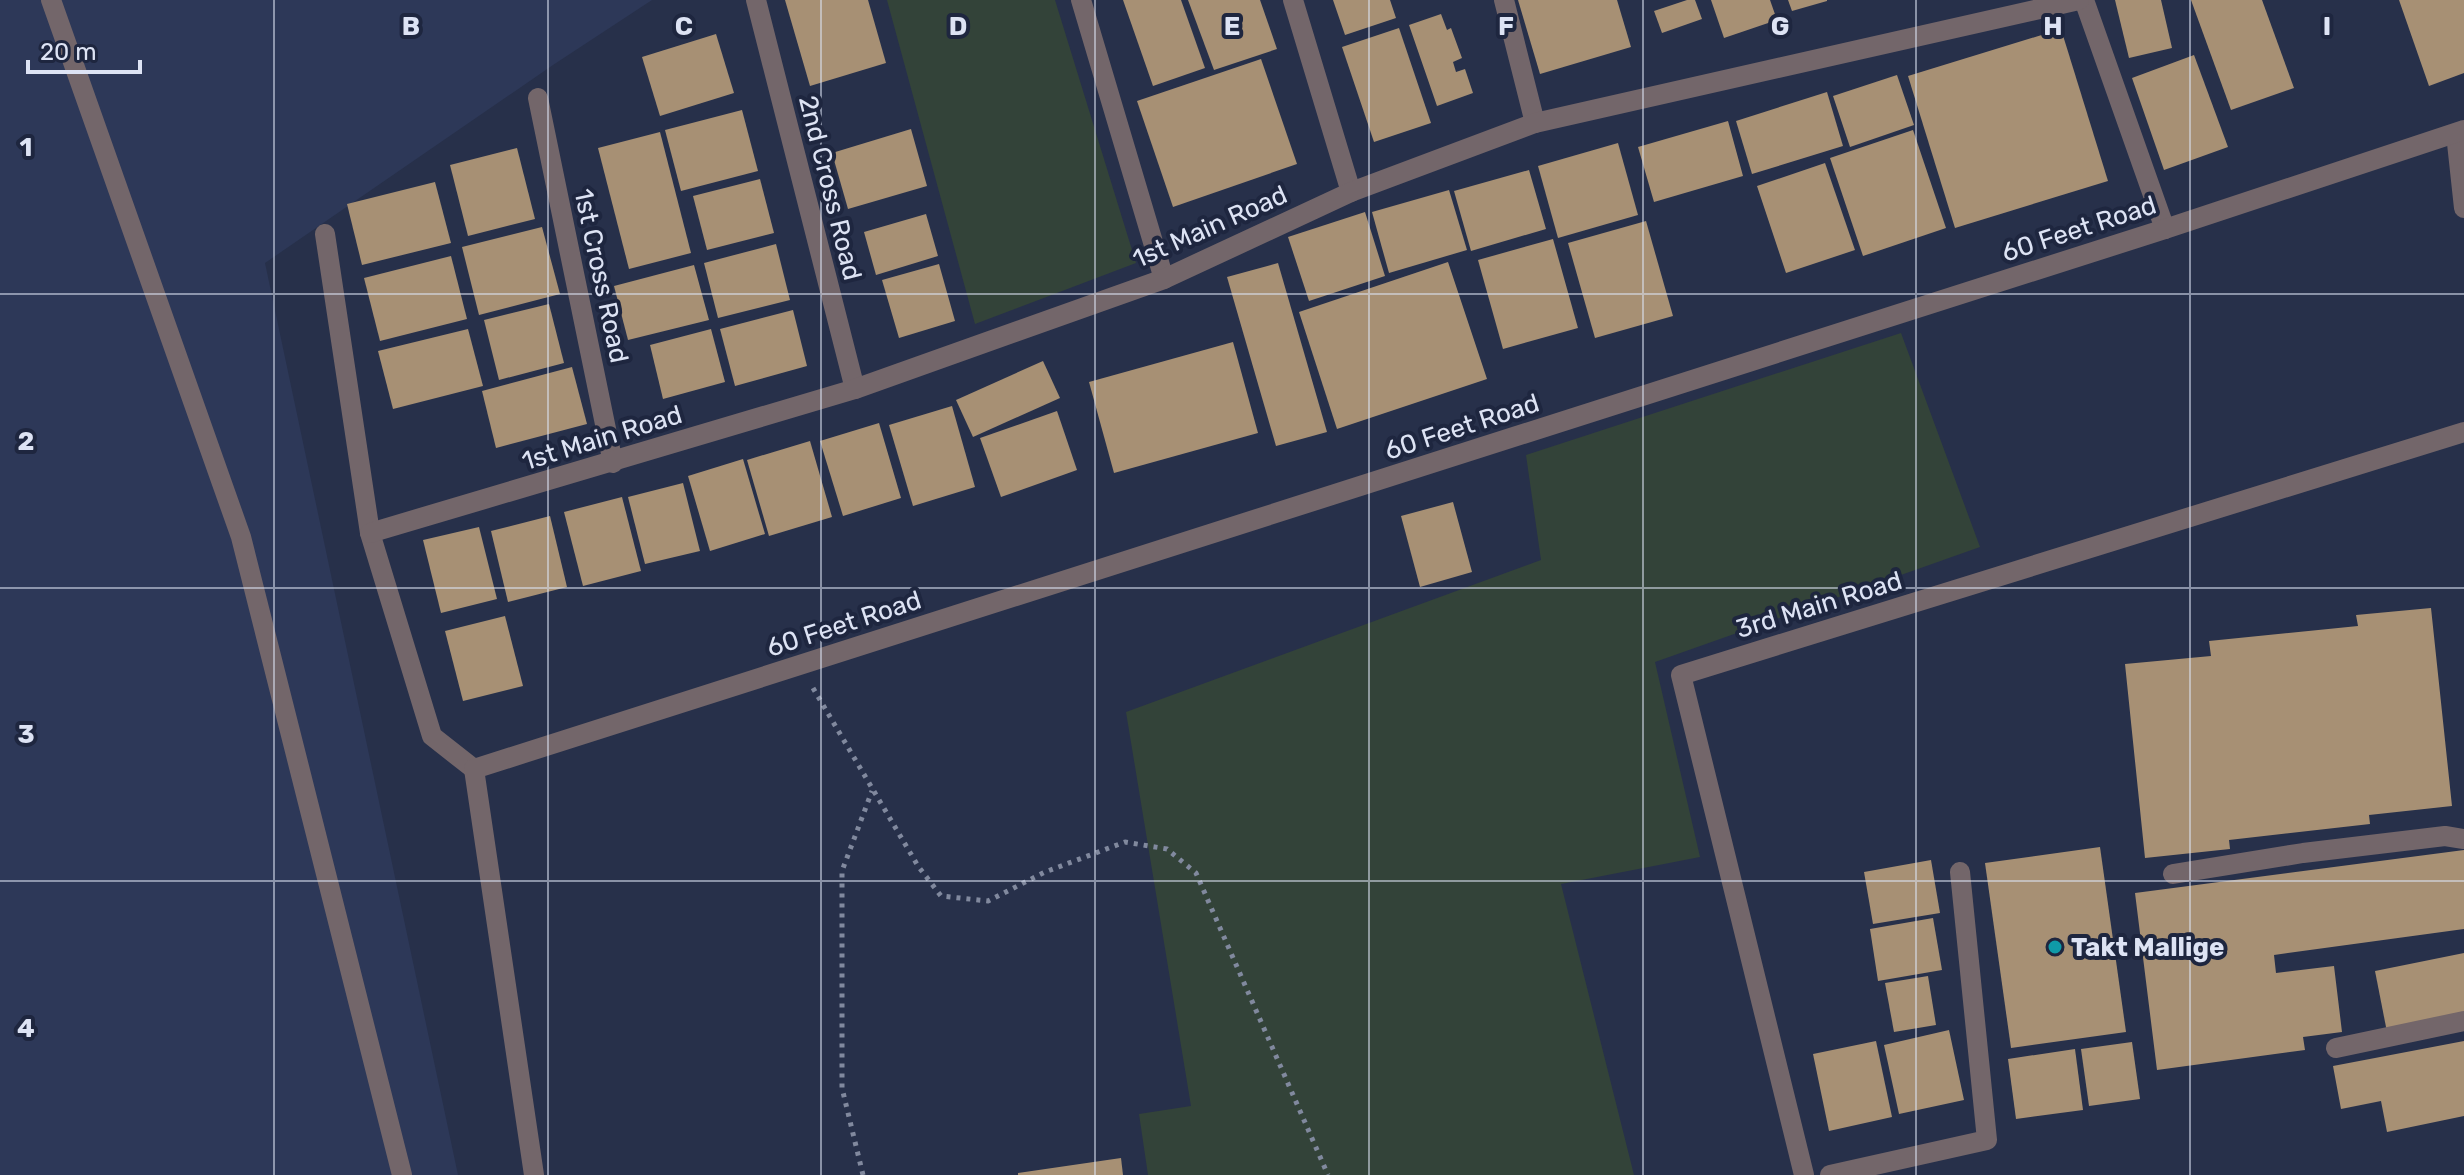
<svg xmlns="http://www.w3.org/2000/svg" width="2464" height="1175" viewBox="0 0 2464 1175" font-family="Rubik,sans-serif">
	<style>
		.built { fill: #2d3858 }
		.green { fill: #334339 }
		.building { fill: #a79074 }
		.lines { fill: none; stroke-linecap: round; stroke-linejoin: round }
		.path { stroke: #81899e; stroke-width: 5; stroke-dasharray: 4 6; stroke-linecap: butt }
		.service { stroke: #73666a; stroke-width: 20 }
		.minor { stroke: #73666a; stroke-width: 20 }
		.tertiary { stroke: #73666a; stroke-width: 20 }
		.grid { fill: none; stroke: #dde3f4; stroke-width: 2; stroke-opacity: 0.55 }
		.culture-dot { fill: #0f9aa8; stroke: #1e263f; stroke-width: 3 }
		.labels { text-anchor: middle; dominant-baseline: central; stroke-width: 8; stroke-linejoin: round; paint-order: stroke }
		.street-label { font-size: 26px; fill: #dde3f4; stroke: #1e263f }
		.poi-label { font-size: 26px; font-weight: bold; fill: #dde3f4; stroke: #1e263f; text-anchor: start }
		.grid-label { font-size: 26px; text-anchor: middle; font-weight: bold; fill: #dde3f4; stroke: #1e263f; stroke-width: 8; stroke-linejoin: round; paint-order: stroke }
	</style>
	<rect width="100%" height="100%" fill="#27304a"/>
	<polygon class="built" points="0,0 652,0 553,65 265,263 458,1175 0,1175"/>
	<g class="green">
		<polygon points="887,0 1055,0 1136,263 975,324"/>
		<polygon points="1901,333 1980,547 1655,662 1700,857 1561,884 1634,1175 1148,1175 1139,1114 1191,1106 1126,712 1541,560 1526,455"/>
	</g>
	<g class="building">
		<polygon points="785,0 868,0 886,63 810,86"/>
		<polygon points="1123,0 1181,0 1205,68 1153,86"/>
		<polygon points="1188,0 1260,0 1277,49 1214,70"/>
		<polygon points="1333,0 1390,0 1396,18 1345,35"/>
		<polygon points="1518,0 1617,0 1631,47 1540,74"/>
		<polygon points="1687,0 1695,0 1702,19 1662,33 1654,11"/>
		<polygon points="1711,0 1770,0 1777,20 1724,38"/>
		<polygon points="1788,0 1827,0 1827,1 1792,11"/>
		<polygon points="2115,0 2161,0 2172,48 2129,58"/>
		<polygon points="2191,0 2262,0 2294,88 2231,110"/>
		<polygon points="2399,0 2464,0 2464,73 2429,86"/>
		<polygon points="1441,14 1447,30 1451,28 1462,58 1453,62 1456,72 1465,69 1473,93 1437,106 1409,25"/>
		<polygon points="1399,28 1431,123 1374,142 1342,47"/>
		<polygon points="2061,29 2108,181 1955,228 1908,76"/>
		<polygon points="716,34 734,93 660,116 642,57"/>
		<polygon points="2194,55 2228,147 2164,170 2132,78"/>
		<polygon points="1261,59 1297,164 1173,207 1137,101"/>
		<polygon points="1897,75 1914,125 1850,147 1833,96"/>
		<polygon points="1827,92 1843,146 1752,174 1736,121"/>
		<polygon points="742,110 758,171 681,191 665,130"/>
		<polygon points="1728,121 1743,176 1654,202 1638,147"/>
		<polygon points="911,129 927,186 848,209 832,153"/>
		<polygon points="1913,130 1946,228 1863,256 1830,158"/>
		<polygon points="660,132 691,253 629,269 598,148"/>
		<polygon points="1618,143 1638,215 1558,238 1538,166"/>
		<polygon points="517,148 535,219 468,236 450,165"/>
		<polygon points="1825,163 1855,250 1786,273 1757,186"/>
		<polygon points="1529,170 1546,229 1471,251 1454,191"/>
		<polygon points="760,179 774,233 707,250 693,196"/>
		<polygon points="435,182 451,243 362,265 347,204"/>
		<polygon points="1449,190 1467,250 1389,273 1372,212"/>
		<polygon points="1365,212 1385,276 1309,301 1288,237"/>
		<polygon points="926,214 938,256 876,275 864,232"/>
		<polygon points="1646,221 1673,316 1595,338 1568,243"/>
		<polygon points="542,227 560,294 479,315 462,247"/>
		<polygon points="1553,239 1578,328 1503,349 1478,260"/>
		<polygon points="776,244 790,300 718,318 704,263"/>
		<polygon points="451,256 467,319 380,341 364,278"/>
		<polygon points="1448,262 1487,379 1337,429 1299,312"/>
		<polygon points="1278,263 1327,432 1276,446 1227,277"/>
		<polygon points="939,264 955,321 899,338 882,280"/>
		<polygon points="694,265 709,320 628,340 614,286"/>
		<polygon points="549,304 564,363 499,380 484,320"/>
		<polygon points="793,310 807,366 735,386 720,329"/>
		<polygon points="468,329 483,386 393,409 378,351"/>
		<polygon points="711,329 725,382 663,399 650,345"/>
		<polygon points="1233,342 1258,433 1114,473 1089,382"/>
		<polygon points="1043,361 1060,398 973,437 956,400"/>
		<polygon points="572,367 587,424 496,448 482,391"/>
		<polygon points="952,406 975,487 913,506 889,425"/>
		<polygon points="1057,411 1077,470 1001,497 980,438"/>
		<polygon points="879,423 901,498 843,516 820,441"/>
		<polygon points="810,441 832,517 769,536 747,460"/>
		<polygon points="743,459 765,534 710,551 688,476"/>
		<polygon points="683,483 700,551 645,564 628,497"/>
		<polygon points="622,497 641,571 583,586 564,512"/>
		<polygon points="1453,502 1472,572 1420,587 1401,516"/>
		<polygon points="550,516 567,587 508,602 491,531"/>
		<polygon points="479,527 497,599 441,613 423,540"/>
		<polygon points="2431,608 2452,806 2369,815 2370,824 2229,840 2230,849 2145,858 2125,664 2211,656 2209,641 2358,626 2356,615"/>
		<polygon points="505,616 523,686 463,701 445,631"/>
		<polygon points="2100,847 2126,1032 2011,1048 1985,863"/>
		<polygon points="2464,850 2464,929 2274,955 2276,973 2334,966 2342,1032 2303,1037 2305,1050 2157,1070 2135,893"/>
		<polygon points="1931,860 1940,913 1873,924 1864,872"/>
		<polygon points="1933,918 1942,970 1878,981 1870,929"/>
		<polygon points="2464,953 2464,1016 2387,1032 2375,971"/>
		<polygon points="1928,976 1936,1025 1894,1032 1885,983"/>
		<polygon points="1949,1030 1964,1100 1899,1114 1884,1045"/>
		<polygon points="1876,1041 1892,1117 1829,1131 1813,1054"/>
		<polygon points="2464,1041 2464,1116 2387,1132 2381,1101 2341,1109 2333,1066"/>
		<polygon points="2132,1042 2140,1099 2089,1106 2081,1049"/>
		<polygon points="2075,1049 2083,1110 2016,1119 2008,1059"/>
		<polygon points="1121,1158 1123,1175 1018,1175 1018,1173"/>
	</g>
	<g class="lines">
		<g class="path">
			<polyline points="813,688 918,866 941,896 988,901 1045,872 1125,842 1167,849 1196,873 1328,1175"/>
			<polyline points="863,1175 842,1088 842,871 872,791"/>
		</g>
		<g class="service">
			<polyline points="51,0 241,537 402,1175"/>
			<polyline points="2173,874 2303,853 2445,836 2464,839"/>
			<polyline points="2336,1048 2464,1021"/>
		</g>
		<g class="minor">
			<polyline points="756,0 855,389"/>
			<polyline points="1081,0 1164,279"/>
			<polyline points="1293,0 1351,192"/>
			<polyline points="1504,0 1535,123"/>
			<polyline points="2084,0 2165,229"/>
			<polyline points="538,98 613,463"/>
			<polyline points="325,234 370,533 432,736 474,769"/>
			<polyline points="370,533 855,389 1164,279 1351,192 1535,123 2079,0"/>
			<polyline points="1804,1175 1681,675 2464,432"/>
			<polyline points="1830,1175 1987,1140 1960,872"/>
		</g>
		<g class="tertiary">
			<polyline points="2456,134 2464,208"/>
			<polyline points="534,1175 474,769 2165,229 2464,130"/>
		</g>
	</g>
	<path class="grid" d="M 274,0 L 274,1175M 548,0 L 548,1175M 821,0 L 821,1175M 1095,0 L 1095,1175M 1369,0 L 1369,1175M 1643,0 L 1643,1175M 1916,0 L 1916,1175M 2190,0 L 2190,1175M 0,294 L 2464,294M 0,588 L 2464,588M 0,881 L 2464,881"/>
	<circle class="culture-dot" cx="2055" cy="947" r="8"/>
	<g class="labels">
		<g class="street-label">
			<text transform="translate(830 188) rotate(76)">2nd Cross Road</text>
			<text transform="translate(1210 227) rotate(-24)">1st Main Road</text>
			<text transform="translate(2079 229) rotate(-18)">60 Feet Road</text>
			<text transform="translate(601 276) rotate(78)">1st Cross Road</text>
			<text transform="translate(1462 427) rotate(-18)">60 Feet Road</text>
			<text transform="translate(602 438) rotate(-17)">1st Main Road</text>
			<text transform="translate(1819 605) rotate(-17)">3rd Main Road</text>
			<text transform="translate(844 624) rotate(-18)">60 Feet Road</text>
		</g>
		<g class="poi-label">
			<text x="2071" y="947">Takt Mallige</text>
		</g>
	</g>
	<g class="grid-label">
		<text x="411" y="35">B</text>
		<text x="684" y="35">C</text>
		<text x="958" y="35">D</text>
		<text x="1232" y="35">E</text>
		<text x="1506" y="35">F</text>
		<text x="1780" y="35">G</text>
		<text x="2053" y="35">H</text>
		<text x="2327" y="35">I</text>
		<text x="26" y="156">1</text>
		<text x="26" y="450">2</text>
		<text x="26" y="743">3</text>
		<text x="26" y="1037">4</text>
	</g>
	<path d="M28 60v12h112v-12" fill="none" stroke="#dde3f4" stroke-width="4"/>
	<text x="40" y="60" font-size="24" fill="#dde3f4" stroke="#1e263f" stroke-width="6" paint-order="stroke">20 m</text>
</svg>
